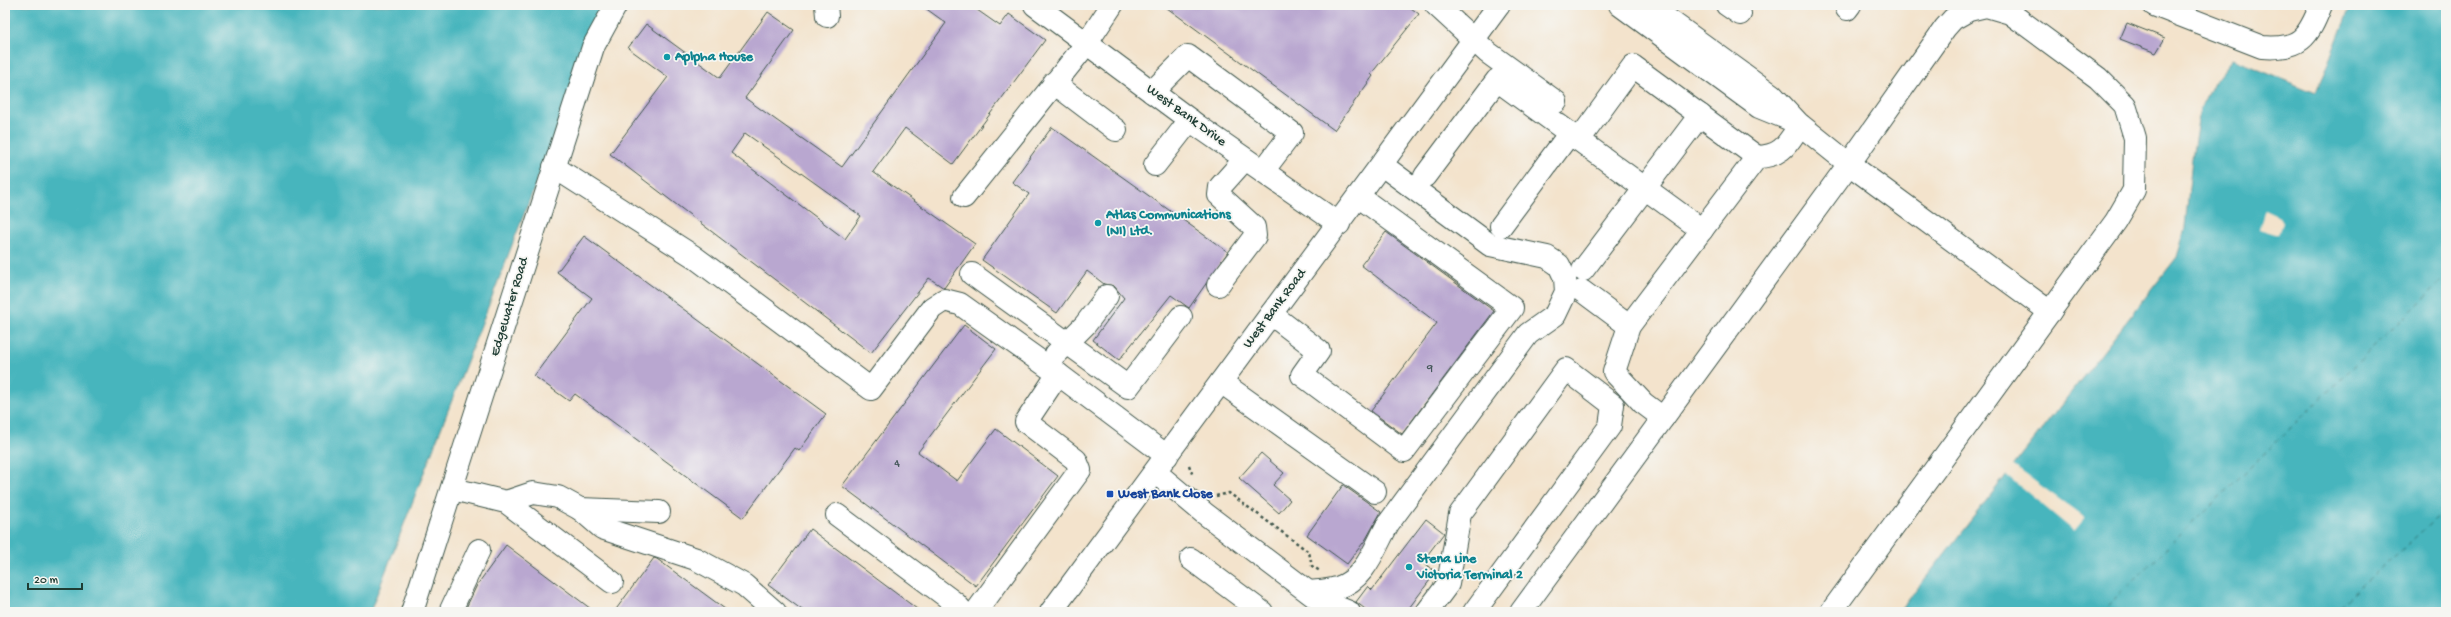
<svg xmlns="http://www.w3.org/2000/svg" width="2451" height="617" viewBox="0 0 2451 617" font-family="'Gochi Hand',sans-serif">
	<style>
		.water { fill: #46b5bd; stroke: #327978 }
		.pier { fill: #f3e3cc }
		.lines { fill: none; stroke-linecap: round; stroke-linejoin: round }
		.ferry { stroke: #2b615d; stroke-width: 1; stroke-dasharray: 5 4; stroke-linecap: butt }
		.building { fill: #b9a7d0; fill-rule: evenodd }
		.minor-casing { stroke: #3f564b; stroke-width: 24 }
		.path { stroke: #3f564b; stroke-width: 2.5; stroke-dasharray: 3 3; stroke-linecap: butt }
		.minor { stroke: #fff; stroke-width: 22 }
		.culture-dot { fill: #0f9aa8; stroke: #f6f6f2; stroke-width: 1.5 }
		.transit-dot { fill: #1a4fb4; stroke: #f6f6f2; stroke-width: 1.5 }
		.labels { text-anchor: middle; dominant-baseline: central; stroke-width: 3.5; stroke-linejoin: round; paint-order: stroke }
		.number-label { font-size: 12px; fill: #46585b }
		.culture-label { font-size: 14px; font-weight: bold; fill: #0d838f; stroke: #f6f6f2; text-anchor: start }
		.street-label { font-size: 14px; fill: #1f3d34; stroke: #f6f6f2 }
		.transit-label { font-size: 14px; font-weight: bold; fill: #164399; stroke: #f6f6f2; text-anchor: start }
	</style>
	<rect width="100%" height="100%" fill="#f6f6f2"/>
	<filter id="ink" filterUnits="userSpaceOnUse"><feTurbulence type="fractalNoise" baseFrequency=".025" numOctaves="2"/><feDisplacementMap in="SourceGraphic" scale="8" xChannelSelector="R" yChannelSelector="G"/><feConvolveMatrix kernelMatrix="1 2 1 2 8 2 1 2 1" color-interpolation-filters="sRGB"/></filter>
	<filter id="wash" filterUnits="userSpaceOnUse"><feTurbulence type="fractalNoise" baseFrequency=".012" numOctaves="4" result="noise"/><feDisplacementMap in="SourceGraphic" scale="16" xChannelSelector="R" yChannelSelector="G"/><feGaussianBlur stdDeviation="0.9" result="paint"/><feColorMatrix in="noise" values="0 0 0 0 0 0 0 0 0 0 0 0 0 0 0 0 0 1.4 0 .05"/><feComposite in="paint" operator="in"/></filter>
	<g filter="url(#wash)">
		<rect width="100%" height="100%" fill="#f3e3cc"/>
		<g class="water">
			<polygon points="5,5 605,5 370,612 5,612"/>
			<polygon points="2351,5 2446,5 2446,612 1899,612 2177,257 2185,228 2192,158 2200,109 2213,82 2232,59 2316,93"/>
		</g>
		<g class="pier">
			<polygon points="2265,210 2280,217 2283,222 2279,235 2259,229"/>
			<polygon points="2011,464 2085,518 2074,531 2004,473"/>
		</g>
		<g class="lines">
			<g class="ferry">
				<polyline points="2101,612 2446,277"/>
				<polyline points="2334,612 2446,509"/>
			</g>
		</g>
		<g id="blocks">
			<g class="building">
				<path d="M 921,5 L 970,5 L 1000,26 L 1009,14 L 1045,40 L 953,164 L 905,128 L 873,172 L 975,244 L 944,288 L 929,278 L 871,353 L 610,154 L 668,77 L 628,48 L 646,24 L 720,78 L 768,12 L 794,30 L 745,98 L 842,167 L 946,23 ZM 745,133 L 861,216 L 845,239 L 731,153 Z"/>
				<polygon points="1163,5 1407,5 1419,14 1371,74 1373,76 1334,130"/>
				<polygon points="2127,23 2165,38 2156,53 2120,39"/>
				<polygon points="1052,127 1228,252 1189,308 1171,295 1119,360 1093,340 1124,298 1114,286 1104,284 1087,271 1057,313 982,260 1029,194 1012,182"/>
				<polygon points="1386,232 1494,311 1402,434 1371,411 1437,323 1361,265"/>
				<polygon points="584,236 826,414 799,451 795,448 743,518 575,394 569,401 534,376 592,298 557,272"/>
				<polygon points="964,325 996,349 918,452 957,481 996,429 1058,476 976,586 842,486"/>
				<polygon points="1261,453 1284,473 1273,485 1290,500 1279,513 1239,478"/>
				<polygon points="1343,485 1381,512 1366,539 1347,564 1307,535"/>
				<polygon points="1426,519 1444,533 1422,562 1436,572 1406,612 1369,612 1356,602 1368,586 1372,590"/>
				<polygon points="810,529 921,612 805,612 768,585"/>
				<polygon points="506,545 595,612 464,612 477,585"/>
				<polygon points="654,558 657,559 729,612 614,612"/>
			</g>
		</g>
	</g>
	<g filter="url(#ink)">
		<use href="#blocks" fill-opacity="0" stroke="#3f564b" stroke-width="1"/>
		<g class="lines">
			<defs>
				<g id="minor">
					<polyline points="826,5 827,16"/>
					<polyline points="1035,5 1198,126 1339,224"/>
					<polyline points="1436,5 1487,52 1556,102"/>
					<polyline points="1620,5 1759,107 1791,120"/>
					<polyline points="1648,5 1772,95 1798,123 1849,164 2050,312"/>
					<polyline points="1727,5 1740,14"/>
					<path d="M 2154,5 L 2262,47 C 2300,50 2308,38 2321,5"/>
					<polyline points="1847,9 1850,5"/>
					<polyline points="1054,83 1116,130"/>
					<polyline points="1152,92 1188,56 1292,133 1263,171"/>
					<polyline points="1579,140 1633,66 1757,157"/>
					<polyline points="1155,165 1190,120"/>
					<polyline points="554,167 693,256 871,389 932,308 944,300 960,304 1058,374 1167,456"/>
					<polyline points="1425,176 1497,80 1702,230"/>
					<polyline points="964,197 1087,43 1112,5"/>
					<polyline points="1501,226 1570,133"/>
					<polyline points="1583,270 1700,115"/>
					<polyline points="972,274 1128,387 1181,317"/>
					<polyline points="1218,285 1255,236 1254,227 1219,195 1220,187 1245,159"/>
					<polyline points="1582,291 1629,326"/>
					<polyline points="1271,314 1319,351 1302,375 1404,451 1512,308 1358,196"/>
					<polyline points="1056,354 1085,325 1107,296"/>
					<polyline points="1221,382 1375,492"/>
					<path d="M 1663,418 L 1643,403 L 1614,372 L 1629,326 L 1757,157 C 1783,156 1787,144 1800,125"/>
					<polyline points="1155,472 1204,513 1319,600 1349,612"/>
					<polyline points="453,489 506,502 612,582"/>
					<polyline points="506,502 533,493 558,497 580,509 602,528 696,559 744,585 775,612"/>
					<polyline points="580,509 659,512"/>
					<polyline points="837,515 955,603 963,612"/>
					<polyline points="1191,559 1262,612"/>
					<path d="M 1309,592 C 1317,591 1328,591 1337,588 C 1365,580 1375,547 1388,524 L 1528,334 L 1555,315 L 1566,292 L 1565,278 L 1559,265 L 1547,257 L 1490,245 L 1382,165"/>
					<polyline points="412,612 593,47 616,5"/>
					<polyline points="450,612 479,550"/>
					<polyline points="976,612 1080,470 1076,460 1026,422 1058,374"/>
					<polyline points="1051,612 1499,5"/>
					<polyline points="1427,612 1448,584 1460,514 1566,369 1613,405 1610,426 1474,612"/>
					<polyline points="1521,612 1849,164 1945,28 1953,19 1969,10 1986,6 2010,13 2098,78 2125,105 2135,138 2134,190 2116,221 1831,612"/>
				</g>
			</defs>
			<use href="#minor" class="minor-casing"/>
			<g class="path">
				<polyline points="1189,465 1193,476"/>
				<polyline points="1216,496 1229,493 1309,552 1312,566 1320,571"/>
			</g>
			<use href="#minor" class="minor"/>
		</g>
	</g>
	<g class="culture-dot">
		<circle cx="667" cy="57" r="4"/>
		<circle cx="1098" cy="223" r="4"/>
		<circle cx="1409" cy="567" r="4"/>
	</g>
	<rect class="transit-dot" x="1106" y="490" width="8" height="8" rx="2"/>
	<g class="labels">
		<g class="number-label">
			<text x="1430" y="369">9</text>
			<text x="897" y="464">4</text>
		</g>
		<g class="culture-label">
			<text x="675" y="57">Aplpha House</text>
			<text x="1106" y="215">Atlas Communications<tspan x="1106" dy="16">(NI) Ltd.</tspan></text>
			<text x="1417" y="559">Stena Line<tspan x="1417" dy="16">Victoria Terminal 2</tspan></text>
		</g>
		<g class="street-label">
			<text transform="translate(1186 116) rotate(36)">West Bank Drive</text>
			<text transform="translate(510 307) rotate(-73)">Edgewater Road</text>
			<text transform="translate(1275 309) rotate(-53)">West Bank Road</text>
		</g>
		<g class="transit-label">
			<text x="1118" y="494">West Bank Close</text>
		</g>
	</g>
	<rect width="2451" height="617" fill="none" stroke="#f6f6f2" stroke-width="20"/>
	<path d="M28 583v6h54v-6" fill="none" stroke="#1f3d34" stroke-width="2"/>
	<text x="34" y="583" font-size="12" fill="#1f3d34" stroke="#f6f6f2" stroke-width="3" paint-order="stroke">20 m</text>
</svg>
